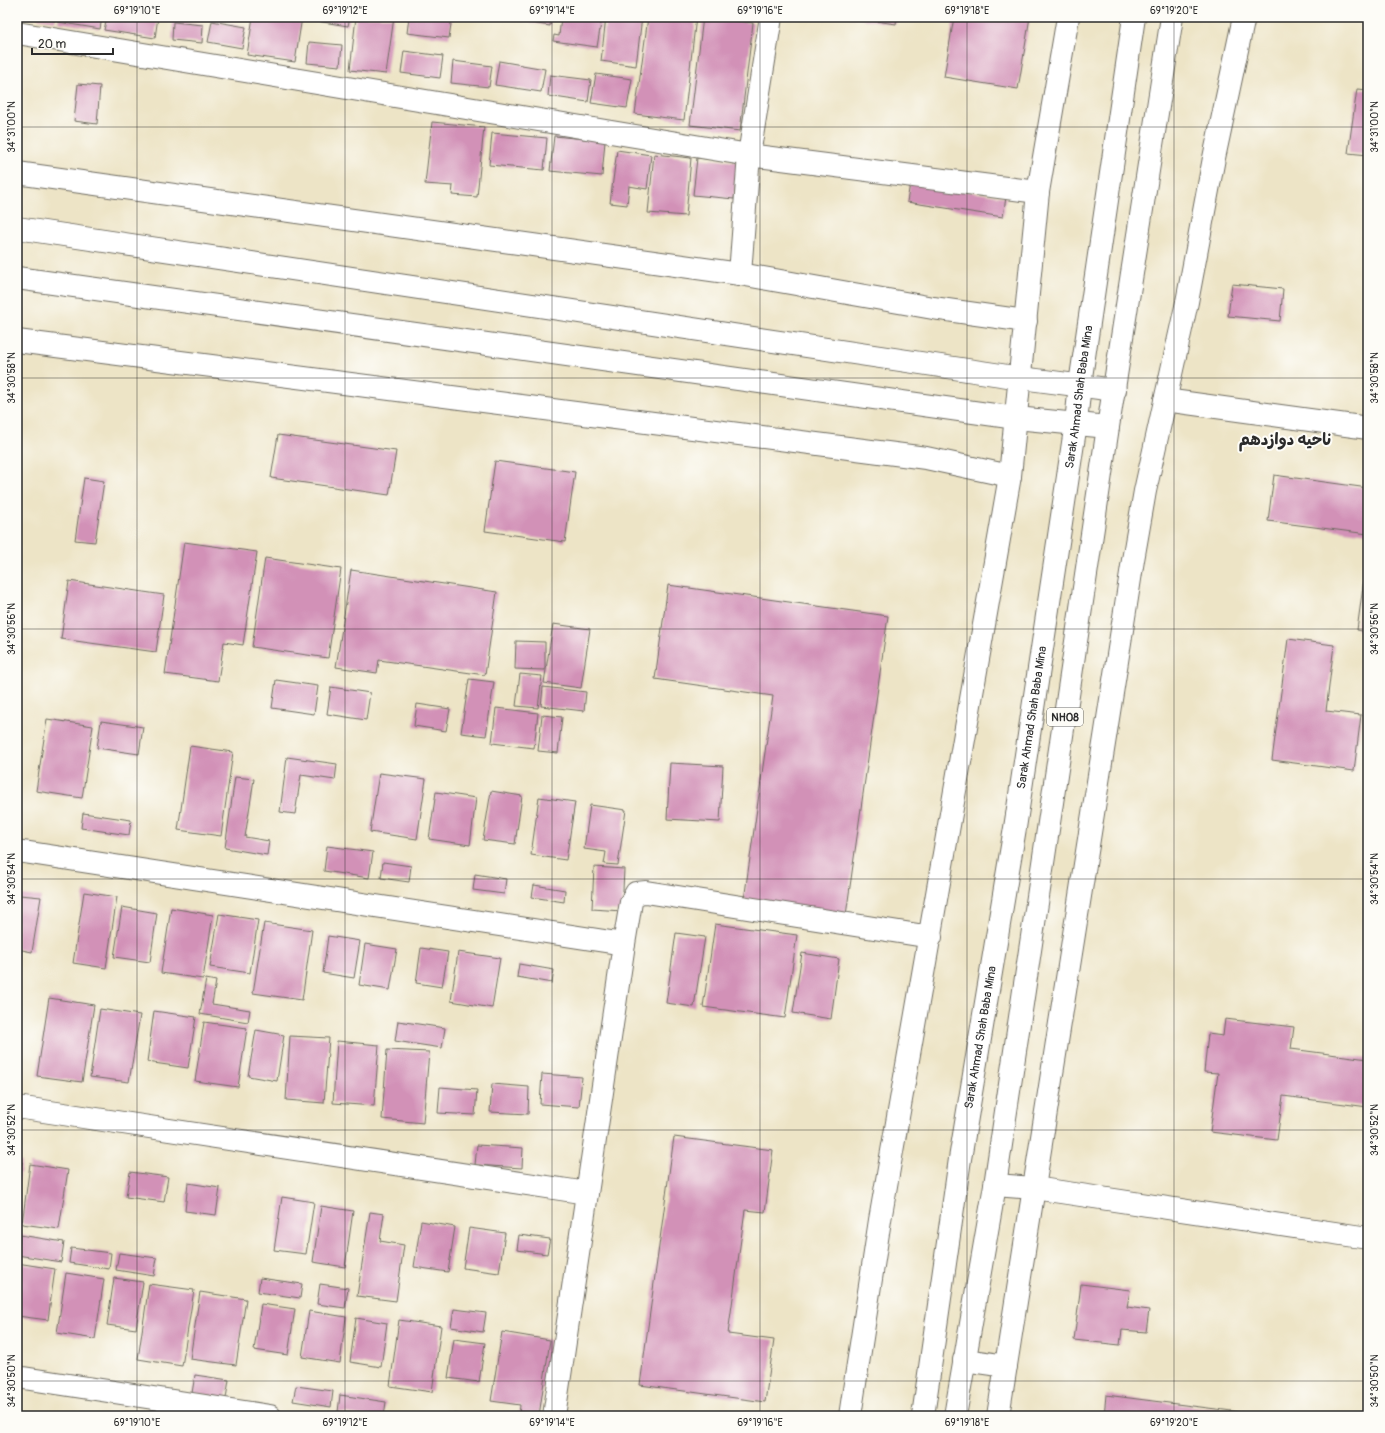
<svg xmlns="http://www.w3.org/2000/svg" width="1385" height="1433" viewBox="0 0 1385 1433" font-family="Pangolin,'Playpen Sans Arabic',sans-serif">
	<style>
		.building { fill: #d291b7 }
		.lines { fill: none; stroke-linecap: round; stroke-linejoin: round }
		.minor-casing { stroke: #6f6c61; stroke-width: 24 }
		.secondary-casing { stroke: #6f6c61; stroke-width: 24 }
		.trunk-casing { stroke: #6f6c61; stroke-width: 24 }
		.minor { stroke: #fff; stroke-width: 22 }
		.secondary { stroke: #fff; stroke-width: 22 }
		.trunk { stroke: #fff; stroke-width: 22 }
		.ticks { fill: none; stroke: #2b2b2b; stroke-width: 1; stroke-opacity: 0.45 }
		.labels { text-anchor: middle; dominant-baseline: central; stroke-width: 4; stroke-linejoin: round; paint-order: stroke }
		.shield { fill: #fdfcf7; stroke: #6a6a68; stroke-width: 1 }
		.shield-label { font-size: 11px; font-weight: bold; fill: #2b2b2b }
		.street-label { font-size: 12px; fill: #2b2b2b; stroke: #fdfcf7 }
		.district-label { font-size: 16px; font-weight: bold; fill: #2b2b2b; stroke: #fdfcf7 }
		.neatline { fill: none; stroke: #2b2b2b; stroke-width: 1.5 }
		.ticks-label { font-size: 10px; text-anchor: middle; fill: #2b2b2b }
	</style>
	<rect width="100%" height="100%" fill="#fdfcf7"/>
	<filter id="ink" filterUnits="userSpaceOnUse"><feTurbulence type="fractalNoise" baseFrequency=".025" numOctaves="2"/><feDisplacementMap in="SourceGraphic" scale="8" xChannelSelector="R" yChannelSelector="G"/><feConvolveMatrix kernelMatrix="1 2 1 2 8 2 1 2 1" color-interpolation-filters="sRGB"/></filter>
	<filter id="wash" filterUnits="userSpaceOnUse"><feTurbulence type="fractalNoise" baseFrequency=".012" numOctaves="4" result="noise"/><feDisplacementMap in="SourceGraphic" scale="16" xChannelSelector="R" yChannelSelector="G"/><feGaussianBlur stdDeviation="0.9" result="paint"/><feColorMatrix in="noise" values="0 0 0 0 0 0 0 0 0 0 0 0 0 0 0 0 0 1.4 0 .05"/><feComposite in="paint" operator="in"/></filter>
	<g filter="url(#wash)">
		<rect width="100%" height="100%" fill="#ede4c6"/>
		<g id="blocks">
			<g class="building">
				<polygon points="30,17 56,17 55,21"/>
				<polygon points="59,17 102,17 100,29 58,22"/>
				<polygon points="107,17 158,17 155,38 104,30"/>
				<polygon points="253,17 302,17 295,62 247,55"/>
				<polygon points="311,17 350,17 348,26 310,20"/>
				<polygon points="356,17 394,17 386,74 350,70"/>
				<polygon points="409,17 452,17 449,38 407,33"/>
				<polygon points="509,17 551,17 550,26 508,19"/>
				<polygon points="561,17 602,17 597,47 553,41 554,35 559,36"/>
				<polygon points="606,17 642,17 636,66 601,61"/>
				<polygon points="648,17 696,17 684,120 635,114"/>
				<polygon points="703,17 753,23 740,131 690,125"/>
				<polygon points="848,17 897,17 896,24"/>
				<polygon points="954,17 1030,17 1018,89 944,77"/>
				<polygon points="212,21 246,27 242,48 208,42"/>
				<polygon points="173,22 203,25 202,43 172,40"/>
				<polygon points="309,42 342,45 340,66 307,63"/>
				<polygon points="404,51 443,56 440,78 401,73"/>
				<polygon points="453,61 492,66 489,87 451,83"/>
				<polygon points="499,61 545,69 541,92 495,85"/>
				<polygon points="596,74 632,79 627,108 591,103"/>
				<polygon points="550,75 591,80 588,102 548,96"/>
				<polygon points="78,84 100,86 97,124 74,121"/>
				<polygon points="1357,89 1368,90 1368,155 1348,153"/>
				<polygon points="432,122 484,127 477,197 452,195 453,186 425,184"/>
				<polygon points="492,133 547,138 544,170 489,165"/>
				<polygon points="554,136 605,141 602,176 550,171"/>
				<polygon points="617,150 651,155 647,189 629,186 627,205 610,203"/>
				<polygon points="654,154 691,158 686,216 648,213"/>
				<polygon points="697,158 738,162 734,199 693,195"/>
				<polygon points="910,183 1006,197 1003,217 907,202"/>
				<polygon points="1232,284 1283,289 1280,321 1228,316"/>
				<polygon points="278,435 396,451 389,495 271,478"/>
				<polygon points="495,461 575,472 565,542 485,531"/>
				<polygon points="1274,475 1368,488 1368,534 1268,521"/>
				<polygon points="84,478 104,481 95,542 75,540"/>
				<polygon points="184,542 257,552 243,645 224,642 218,681 165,674"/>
				<polygon points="1367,557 1368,557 1368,632 1357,630"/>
				<polygon points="265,558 341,569 328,658 252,647"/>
				<polygon points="351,570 497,592 485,675 379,660 377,673 336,667"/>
				<polygon points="69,581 164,595 156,652 61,639"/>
				<polygon points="668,585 888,616 846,915 744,900 773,696 655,679"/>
				<polygon points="553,624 590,629 581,688 544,683"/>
				<polygon points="1288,639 1334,645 1326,711 1361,715 1354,771 1272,760"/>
				<polygon points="516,641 545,642 545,670 515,669"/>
				<polygon points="520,674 542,676 538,708 516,706"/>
				<polygon points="469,679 494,682 486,736 461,733"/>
				<polygon points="276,680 318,686 314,714 272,708"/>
				<polygon points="331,687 370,693 366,720 327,714"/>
				<polygon points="543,687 586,692 584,711 541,706"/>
				<polygon points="417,704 450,709 446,731 414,726"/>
				<polygon points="496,708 538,713 534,748 492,743"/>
				<polygon points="542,715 562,717 558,753 538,751"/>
				<polygon points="47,719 93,726 82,798 36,791"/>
				<polygon points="101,721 143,727 139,754 97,748"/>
				<polygon points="190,746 233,752 221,836 178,830"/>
				<polygon points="287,757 337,764 335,780 301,775 295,814 280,812"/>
				<polygon points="670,763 723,766 720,822 667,819"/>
				<polygon points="379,773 426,779 417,839 370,832"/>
				<polygon points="235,777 254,779 245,837 269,841 267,855 225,848"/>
				<polygon points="491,791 522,796 515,844 483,840"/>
				<polygon points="436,792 476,798 470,845 429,839"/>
				<polygon points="539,797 575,802 566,860 531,855"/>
				<polygon points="590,805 626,810 618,865 604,864 606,852 584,849"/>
				<polygon points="83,813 131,820 129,835 81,828"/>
				<polygon points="327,846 373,852 369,878 324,871"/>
				<polygon points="383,862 411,866 409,882 381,878"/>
				<polygon points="594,867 624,869 622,911 592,909"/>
				<polygon points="475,874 506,879 504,894 473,890"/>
				<polygon points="534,885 565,890 564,902 532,897"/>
				<polygon points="84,892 117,897 106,968 73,963"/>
				<polygon points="20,895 41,897 32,952 17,949 17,917"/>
				<polygon points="122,907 157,913 150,962 114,957"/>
				<polygon points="171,908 213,915 203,979 161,973"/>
				<polygon points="219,914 258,920 250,973 210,967"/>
				<polygon points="264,923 312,930 302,1000 253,993"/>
				<polygon points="715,924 797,935 785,1018 703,1007"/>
				<polygon points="676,933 705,937 694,1007 666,1003"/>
				<polygon points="328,936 360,941 354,978 323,973"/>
				<polygon points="365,944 397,949 390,990 359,985"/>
				<polygon points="421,948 448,952 442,987 416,983"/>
				<polygon points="458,952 500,958 492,1008 451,1001"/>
				<polygon points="802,953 839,959 831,1019 793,1013"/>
				<polygon points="519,964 554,970 552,983 517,977"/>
				<polygon points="206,979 216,981 212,1004 250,1010 248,1022 200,1014"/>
				<polygon points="49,998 94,1005 82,1082 37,1076"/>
				<polygon points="100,1009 140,1015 129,1082 90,1077"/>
				<polygon points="154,1011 196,1017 188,1068 147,1062"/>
				<polygon points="1225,1019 1294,1027 1291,1049 1368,1059 1368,1107 1283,1096 1277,1140 1210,1132 1218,1073 1204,1072 1208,1034 1223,1036"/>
				<polygon points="398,1021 445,1028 442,1048 395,1041"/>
				<polygon points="204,1022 247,1028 238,1087 195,1081"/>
				<polygon points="256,1030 284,1035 277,1081 248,1076"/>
				<polygon points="290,1036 329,1038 324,1103 286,1100"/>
				<polygon points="337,1041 379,1045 374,1106 333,1103"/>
				<polygon points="387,1050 429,1052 423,1123 382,1119"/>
				<polygon points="542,1074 582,1077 579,1107 540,1104"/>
				<polygon points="492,1084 529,1087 528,1114 490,1112"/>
				<polygon points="440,1087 477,1090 475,1115 438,1113"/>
				<polygon points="674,1137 773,1150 765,1212 745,1210 728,1334 774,1340 765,1402 640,1385"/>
				<polygon points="477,1145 523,1148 522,1168 475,1165"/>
				<polygon points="17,1161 22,1162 18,1186 17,1186"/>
				<polygon points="30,1164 68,1170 59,1229 22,1224"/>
				<polygon points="130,1172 168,1177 164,1202 126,1197"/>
				<polygon points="188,1183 220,1188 216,1215 185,1211"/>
				<polygon points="282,1197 314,1202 306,1254 274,1250"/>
				<polygon points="321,1206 353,1211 345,1267 313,1262"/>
				<polygon points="370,1212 384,1214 380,1241 404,1245 396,1301 357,1296"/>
				<polygon points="421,1221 455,1227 448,1272 414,1267"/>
				<polygon points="469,1228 505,1233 499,1273 463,1268"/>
				<polygon points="20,1235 64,1242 61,1262 17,1255"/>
				<polygon points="519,1235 550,1239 547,1254 517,1250"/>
				<polygon points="71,1248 111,1253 109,1269 69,1263"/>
				<polygon points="119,1253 157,1258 154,1276 116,1270"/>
				<polygon points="17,1263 55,1269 48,1320 17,1316"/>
				<polygon points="66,1273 104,1279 95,1339 57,1333"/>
				<polygon points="114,1278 143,1282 136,1329 107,1325"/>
				<polygon points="260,1278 302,1284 300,1298 258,1292"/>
				<polygon points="149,1284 194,1290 182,1366 138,1359"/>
				<polygon points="320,1284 348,1288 345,1308 317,1304"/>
				<polygon points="1081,1284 1130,1290 1127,1307 1149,1310 1146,1332 1122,1330 1120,1345 1074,1340"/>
				<polygon points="200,1292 246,1299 236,1365 190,1359"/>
				<polygon points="261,1304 295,1309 288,1355 254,1350"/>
				<polygon points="454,1309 486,1313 483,1332 451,1327"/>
				<polygon points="309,1311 346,1317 340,1363 302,1357"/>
				<polygon points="356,1318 387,1323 381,1367 350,1362"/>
				<polygon points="399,1320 441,1326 432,1392 390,1386"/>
				<polygon points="502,1332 550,1340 539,1416 519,1416 520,1405 491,1401"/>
				<polygon points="454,1339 485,1343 479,1382 448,1378"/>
				<polygon points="195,1375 229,1380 226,1398 192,1393"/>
				<polygon points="296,1386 333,1391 331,1407 293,1401"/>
				<polygon points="340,1395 386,1402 384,1416 366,1416 338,1412"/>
				<polygon points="1106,1395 1263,1415 1263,1416 1104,1416"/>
				<polygon points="448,1413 465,1415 465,1416 448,1416"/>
			</g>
		</g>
	</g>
	<g filter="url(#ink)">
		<use href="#blocks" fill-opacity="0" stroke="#6f6c61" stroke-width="1"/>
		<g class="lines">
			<defs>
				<g id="minor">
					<polyline points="17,33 749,155 1038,192"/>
					<polyline points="17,173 740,274 933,308 1026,321"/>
					<polyline points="740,274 749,155 771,17"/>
					<polyline points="17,341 926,458 1010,476"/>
					<polyline points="1165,400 1368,428"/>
					<polyline points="17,851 624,944 631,902 636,893 646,892 931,937"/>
					<polyline points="17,1107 587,1193"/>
					<polyline points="995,1185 1034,1188 1368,1238"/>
					<polyline points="17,1377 270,1416"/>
					<polyline points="554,1416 624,944"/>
					<polyline points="850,1416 880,1220 1010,476 1038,192 1068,17"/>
					<polyline points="998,1416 1133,560 1145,491 1187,302 1214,158 1244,17"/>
				</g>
				<g id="secondary">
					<polyline points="17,228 1021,378 1115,390"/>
					<polyline points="17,278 1016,418 1108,427"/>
				</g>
				<g id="trunk">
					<polyline points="964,1360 1006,1366"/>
					<path id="s1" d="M 923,1416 L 960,1159 L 1015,828 L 1076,423 L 1080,384 L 1134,17"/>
					<polyline points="955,1416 995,1185 1108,427 1172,17"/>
				</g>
			</defs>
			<use href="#minor" class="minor-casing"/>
			<use href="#secondary" class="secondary-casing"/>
			<use href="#trunk" class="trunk-casing"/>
			<use href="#minor" class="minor"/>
			<use href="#secondary" class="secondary"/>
			<use href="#trunk" class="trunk"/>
		</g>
	</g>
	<path class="ticks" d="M 137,17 L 137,1416M 345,17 L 345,1416M 552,17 L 552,1416M 760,17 L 760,1416M 967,17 L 967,1416M 1174,17 L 1174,1416M 17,127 L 1368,127M 17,378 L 1368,378M 17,629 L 1368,629M 17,879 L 1368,879M 17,1130 L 1368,1130M 17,1381 L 1368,1381"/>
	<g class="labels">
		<rect class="shield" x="1047" y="708" width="36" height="18" rx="3"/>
		<g class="shield-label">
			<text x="1065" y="717">NH08</text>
		</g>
		<g class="street-label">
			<text stroke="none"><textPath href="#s1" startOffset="1031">Sarak Ahmad Shah Baba Mina</textPath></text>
			<text stroke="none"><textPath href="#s1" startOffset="707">Sarak Ahmad Shah Baba Mina</textPath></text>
			<text stroke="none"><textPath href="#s1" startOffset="383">Sarak Ahmad Shah Baba Mina</textPath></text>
		</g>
		<g class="district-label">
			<text x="1285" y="440">ناحیه دوازدهم</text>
		</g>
	</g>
	<rect width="1385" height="1433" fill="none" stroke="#fdfcf7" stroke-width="44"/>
	<path d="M32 48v6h81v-6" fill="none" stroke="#2b2b2b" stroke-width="2"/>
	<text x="38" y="48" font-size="12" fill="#2b2b2b" stroke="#fdfcf7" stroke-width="3" paint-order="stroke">20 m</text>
	<rect x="22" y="22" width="1341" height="1389" class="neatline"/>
	<g class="ticks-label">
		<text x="137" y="14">69°19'10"E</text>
		<text x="345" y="14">69°19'12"E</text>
		<text x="552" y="14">69°19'14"E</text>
		<text x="760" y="14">69°19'16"E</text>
		<text x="967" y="14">69°19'18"E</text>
		<text x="1174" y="14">69°19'20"E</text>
		<text transform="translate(11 127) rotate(-90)" y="4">34°31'00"N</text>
		<text transform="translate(1374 127) rotate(-90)" y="4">34°31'00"N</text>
		<text transform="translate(11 378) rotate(-90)" y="4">34°30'58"N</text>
		<text transform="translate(1374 378) rotate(-90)" y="4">34°30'58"N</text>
		<text transform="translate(11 629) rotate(-90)" y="4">34°30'56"N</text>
		<text transform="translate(1374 629) rotate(-90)" y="4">34°30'56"N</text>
		<text transform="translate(11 879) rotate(-90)" y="4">34°30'54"N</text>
		<text transform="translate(1374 879) rotate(-90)" y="4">34°30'54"N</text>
		<text transform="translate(11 1130) rotate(-90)" y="4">34°30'52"N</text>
		<text transform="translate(1374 1130) rotate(-90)" y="4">34°30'52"N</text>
		<text transform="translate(11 1381) rotate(-90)" y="4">34°30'50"N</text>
		<text transform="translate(1374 1381) rotate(-90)" y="4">34°30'50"N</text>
		<text x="137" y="1426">69°19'10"E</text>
		<text x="345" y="1426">69°19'12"E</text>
		<text x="552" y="1426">69°19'14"E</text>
		<text x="760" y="1426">69°19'16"E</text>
		<text x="967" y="1426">69°19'18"E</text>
		<text x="1174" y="1426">69°19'20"E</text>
	</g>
</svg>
